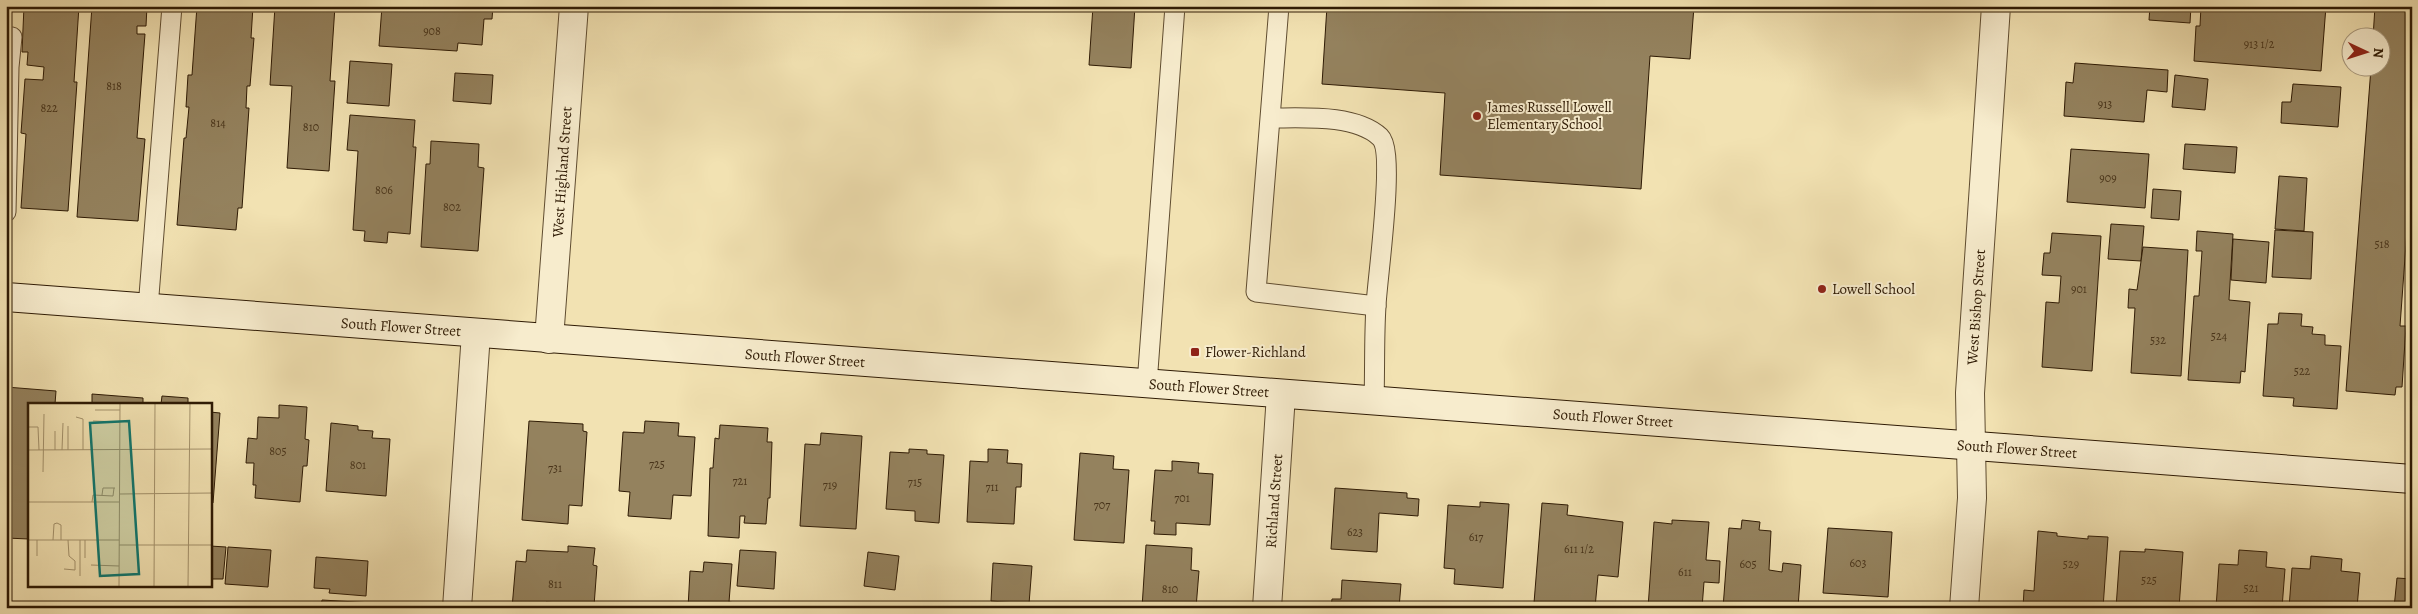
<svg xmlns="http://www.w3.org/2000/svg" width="2418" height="614" viewBox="0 0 2418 614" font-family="Alegreya,serif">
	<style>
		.building { fill: #94825e; stroke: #2e1a04 }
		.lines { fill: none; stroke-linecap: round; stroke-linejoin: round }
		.lane-casing { stroke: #5f4c30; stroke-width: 21 }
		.street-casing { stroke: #5f4c30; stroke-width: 30 }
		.secondary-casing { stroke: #2e1a04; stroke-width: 30 }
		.lane { stroke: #f7eccd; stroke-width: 19 }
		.street { stroke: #f7eccd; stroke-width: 28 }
		.secondary { stroke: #f7eccd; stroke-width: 28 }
		.poi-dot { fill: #8f2418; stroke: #f7eccd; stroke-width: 2 }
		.labels { text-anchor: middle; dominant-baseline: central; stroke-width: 4; stroke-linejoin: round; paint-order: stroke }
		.number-label { font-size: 12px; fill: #48341a }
		.poi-label { font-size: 15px; fill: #2e1a04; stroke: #f7eccd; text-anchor: start }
		.street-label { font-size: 15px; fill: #2e1a04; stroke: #f7eccd }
		.inset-road { fill: none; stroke: #a4926c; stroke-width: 1 }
		.view { fill: #0f766e; fill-opacity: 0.15; stroke: #0f766e; stroke-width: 2.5 }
		.inset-edge { fill: none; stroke: #2e1a04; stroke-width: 2.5 }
	</style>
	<rect width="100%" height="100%" fill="#f2e2b2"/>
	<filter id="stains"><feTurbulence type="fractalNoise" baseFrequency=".004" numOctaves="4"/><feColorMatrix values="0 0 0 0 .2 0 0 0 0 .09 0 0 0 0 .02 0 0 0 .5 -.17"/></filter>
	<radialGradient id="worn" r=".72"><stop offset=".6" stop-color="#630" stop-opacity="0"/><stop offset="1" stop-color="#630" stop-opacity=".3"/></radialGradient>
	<g class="building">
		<polygon points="24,6 79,6 74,82 77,82 68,211 21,208 26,134 21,133 25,79 43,80 44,67 27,65 28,52 22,52"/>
		<polygon points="92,6 147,6 146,26 137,26 137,34 145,34 137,138 145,139 138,221 77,217"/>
		<polygon points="197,6 253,6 251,38 254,38 250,86 247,86 246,108 249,108 242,208 238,208 236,230 177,225 184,138 186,138 189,107 186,107 188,75 192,75"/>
		<polygon points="275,6 335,6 330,81 335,81 329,171 287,168 292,86 270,85"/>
		<polygon points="382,6 493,6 492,19 484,19 482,45 458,43 457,51 379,46"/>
		<polygon points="1093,6 1135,6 1131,68 1089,65"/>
		<polygon points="1327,6 1694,6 1690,59 1650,56 1641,189 1440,175 1445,93 1322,84"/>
		<polygon points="2150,6 2191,6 2190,23 2149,20"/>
		<polygon points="2201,6 2326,6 2321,71 2194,61 2196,26 2200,26"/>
		<polygon points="2375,6 2412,6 2412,162 2400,326 2406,326 2402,387 2396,387 2395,395 2346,391 2371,68 2380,68 2380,38 2373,38"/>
		<polygon points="350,61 392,64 389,106 347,103"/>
		<polygon points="2075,63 2168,70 2167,92 2147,90 2144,122 2064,116 2066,82 2073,83"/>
		<polygon points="455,73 493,75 491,104 453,101"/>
		<polygon points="2175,75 2208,79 2205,110 2172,107"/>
		<polygon points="2293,84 2341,87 2338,127 2281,123 2282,102 2291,102"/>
		<polygon points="350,115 415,120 413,147 416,147 410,234 388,232 387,243 364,241 365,231 353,230 358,151 347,150"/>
		<polygon points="431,141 479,144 478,167 484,168 478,251 421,247 426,164 430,164"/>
		<polygon points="2185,144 2237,147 2235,173 2183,169"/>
		<polygon points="2071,149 2149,154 2145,208 2067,202"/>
		<polygon points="2279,176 2307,178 2304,231 2275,229"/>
		<polygon points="2153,189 2181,191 2179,220 2151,218"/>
		<polygon points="2111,224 2144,226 2141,261 2108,259"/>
		<polygon points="2275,230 2313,232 2311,279 2272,277"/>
		<polygon points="2197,231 2233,234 2229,300 2250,302 2245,372 2241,371 2240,383 2188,380 2194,296 2199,296 2202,251 2196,251"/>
		<polygon points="2052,233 2101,236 2092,371 2042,367 2046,302 2059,303 2061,276 2042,275 2044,253 2050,253"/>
		<polygon points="2233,239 2269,242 2266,283 2231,280"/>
		<polygon points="2143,247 2188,250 2181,376 2131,373 2135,308 2128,308 2129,289 2137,290"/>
		<polygon points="2279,313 2302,314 2301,326 2313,327 2312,334 2325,335 2325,345 2341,346 2337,409 2293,406 2294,398 2263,396 2268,324 2278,324"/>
		<polygon points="6,387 56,391 55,404 29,404 29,539 6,538"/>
		<polygon points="92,394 143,398 143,404 92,404"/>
		<polygon points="162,396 188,398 188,404 161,404"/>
		<polygon points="279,405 307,407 305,439 309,440 307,466 303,466 300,502 255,498 256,485 253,485 254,463 246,463 248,438 257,439 258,417 279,418"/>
		<polygon points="210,412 220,413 213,503 210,503"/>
		<polygon points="529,421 583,424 583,431 587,432 582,506 569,505 568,524 522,520"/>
		<polygon points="645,421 679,423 678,436 695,437 691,496 673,495 671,519 628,516 630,492 619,491 623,432 644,433"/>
		<polygon points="331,423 358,426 358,430 373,431 372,438 390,439 386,496 326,491"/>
		<polygon points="720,425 768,428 767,442 772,442 770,498 768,498 766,524 744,523 745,516 740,516 739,538 708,536 710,468 713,468 715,438 719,439"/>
		<polygon points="821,433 862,436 856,529 800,526 805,444 820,445"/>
		<polygon points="909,449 927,450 927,454 944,455 939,523 915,521 915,511 886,509 890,452 909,453"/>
		<polygon points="988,449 1008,450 1007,463 1022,464 1021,487 1016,487 1014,524 967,522 970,461 988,462"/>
		<polygon points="1080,453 1114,456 1113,469 1129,470 1124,543 1074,540"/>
		<polygon points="1172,461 1199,463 1198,473 1213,474 1210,525 1176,523 1176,535 1154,534 1155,521 1151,521 1155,470 1172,471"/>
		<polygon points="1335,488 1407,493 1407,498 1419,499 1418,516 1379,513 1377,552 1331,549"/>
		<polygon points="1480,502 1509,504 1503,588 1454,584 1455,569 1444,568 1448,505 1480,507"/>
		<polygon points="1542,503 1568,505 1567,515 1623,522 1618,577 1598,575 1595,608 1534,603"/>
		<polygon points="1672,520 1709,522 1706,560 1720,561 1719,583 1704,582 1702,608 1648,608 1654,522 1672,524"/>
		<polygon points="1742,520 1760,522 1759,530 1771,531 1769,570 1782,572 1783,563 1801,565 1798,608 1723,608 1729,528 1741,529"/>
		<polygon points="1828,528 1892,532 1888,597 1823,593"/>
		<polygon points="2038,531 2057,533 2057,536 2088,539 2088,536 2108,537 2103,608 2023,608 2024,590 2034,591"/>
		<polygon points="1146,545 1192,548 1191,570 1199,571 1196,608 1142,608"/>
		<polygon points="210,546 226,547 223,579 210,579"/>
		<polygon points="568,546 595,548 593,565 597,566 594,606 546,602 546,608 512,608 516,561 526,562 527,550 568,552"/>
		<polygon points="228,547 271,550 268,587 225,584"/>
		<polygon points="2145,549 2183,552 2179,608 2116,608 2120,551 2145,552"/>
		<polygon points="740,550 776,552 774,589 737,586"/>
		<polygon points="2239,550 2267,552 2266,567 2285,569 2282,608 2216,608 2219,564 2238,565"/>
		<polygon points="868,552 899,556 895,590 864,586"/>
		<polygon points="2311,556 2342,559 2341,571 2360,573 2357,608 2289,608 2292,568 2310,569"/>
		<polygon points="316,557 368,561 366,596 329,593 330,589 314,588"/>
		<polygon points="704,562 732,564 729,602 736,603 736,608 688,608 690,571 703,572"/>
		<polygon points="993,563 1032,566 1029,604 991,601"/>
		<polygon points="2397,578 2412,579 2412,608 2394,608"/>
		<polygon points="1342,580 1401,584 1399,608 1331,608 1332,599 1341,599"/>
		<polygon points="322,600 390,604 390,608 321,608"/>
		<polygon points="188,604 221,607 221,608 187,608"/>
		<polygon points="1488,605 1516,607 1516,608 1488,608"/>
		<polygon points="1828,606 1865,608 1828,608"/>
	</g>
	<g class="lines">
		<defs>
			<g id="lane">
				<polyline points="1279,6 1256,292 1376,306"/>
				<path d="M 1271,118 C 1303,118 1355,114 1380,137 C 1396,152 1377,279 1376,306 C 1374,337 1375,369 1374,401"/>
				<polyline points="6,212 9,67 12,37"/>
				<polyline points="148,308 172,6"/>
				<polyline points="1147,384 1175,6"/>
			</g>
			<g id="street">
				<polyline points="549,339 574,6"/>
				<polyline points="457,608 476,333"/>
				<polyline points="1267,608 1281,394"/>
				<polyline points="1964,608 1972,498 1970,393 1996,6"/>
			</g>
			<polyline id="secondary" points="6,297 2412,479"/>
		</defs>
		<use href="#lane" class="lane-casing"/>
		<use href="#street" class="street-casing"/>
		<use href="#secondary" class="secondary-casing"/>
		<use href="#lane" class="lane"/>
		<use href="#street" class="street"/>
		<use href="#secondary" class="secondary"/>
	</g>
	<g class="poi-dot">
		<circle cx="1477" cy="116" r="5"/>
		<circle cx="1822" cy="289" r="5"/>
		<rect x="1190" y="347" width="10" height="10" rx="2.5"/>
	</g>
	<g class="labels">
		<g class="number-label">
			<text x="432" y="31">908</text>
			<text x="2259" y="44">913 1/2</text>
			<text x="114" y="86">818</text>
			<text x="2105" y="104">913</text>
			<text x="49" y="108">822</text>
			<text x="218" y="123">814</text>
			<text x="311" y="127">810</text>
			<text x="2108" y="178">909</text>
			<text x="384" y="190">806</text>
			<text x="452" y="207">802</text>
			<text x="2382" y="244">518</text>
			<text x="2079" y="289">901</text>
			<text x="2219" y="336">524</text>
			<text x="2158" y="340">532</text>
			<text x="2302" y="371">522</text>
			<text x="278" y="451">805</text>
			<text x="657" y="464">725</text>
			<text x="358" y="465">801</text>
			<text x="555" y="468">731</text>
			<text x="740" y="481">721</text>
			<text x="915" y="482">715</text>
			<text x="830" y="485">719</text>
			<text x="992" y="487">711</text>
			<text x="1182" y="498">701</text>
			<text x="1102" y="505">707</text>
			<text x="1355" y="532">623</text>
			<text x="1476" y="537">617</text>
			<text x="1579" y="549">611 1/2</text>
			<text x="1858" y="563">603</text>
			<text x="1748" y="564">605</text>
			<text x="2071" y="564">529</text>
			<text x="1685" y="572">611</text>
			<text x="2149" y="580">525</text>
			<text x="555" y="584">811</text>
			<text x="2251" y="588">521</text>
			<text x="1170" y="589">810</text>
		</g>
		<g class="poi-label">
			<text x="1487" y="107">James Russell Lowell<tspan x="1487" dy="17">Elementary School</tspan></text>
			<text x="1832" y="289">Lowell School</text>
			<text x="1205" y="352">Flower-Richland</text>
		</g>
		<g class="street-label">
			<text transform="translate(562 172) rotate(-86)">West Highland Street</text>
			<text transform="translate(1976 307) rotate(-86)">West Bishop Street</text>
			<text transform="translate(401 327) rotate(4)">South Flower Street</text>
			<text transform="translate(805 358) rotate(4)">South Flower Street</text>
			<text transform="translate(1209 388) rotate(4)">South Flower Street</text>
			<text transform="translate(1613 418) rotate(4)">South Flower Street</text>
			<text transform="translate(2017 449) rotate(4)">South Flower Street</text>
			<text transform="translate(1274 501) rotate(-86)">Richland Street</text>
		</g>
	</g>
	<g transform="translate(28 403)">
		<rect width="184" height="184" fill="#f2e2b2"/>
		<path class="inset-road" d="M 67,7 L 92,7M 48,14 L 55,16 L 55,47M 65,18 L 92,19M 40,23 L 40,47M 0,24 L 10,24 L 11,47M 27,28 L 27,47M 0,47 L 184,46M 34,47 L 35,20M 15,69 L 16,11M 92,91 L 184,90M 74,92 L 75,85 L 87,85M 0,99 L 91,99M 64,99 L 65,92 L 85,93 L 86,85M 0,137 L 91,137M 9,137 L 9,153M 25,137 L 26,121 L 29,120 L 33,122 L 33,137M 57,137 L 57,155M 91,142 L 184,142M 63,162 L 91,163M 36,166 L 47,167 L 47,158 L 41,153 L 40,137M 52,173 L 52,137M 75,173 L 91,172M 91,183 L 92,0M 126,183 L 127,0M 160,183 L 162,0"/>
		<path class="view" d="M 101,18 L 111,171 L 72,173 L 62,20 Z"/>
		<rect width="184" height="184" class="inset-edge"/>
	</g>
	<rect width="2418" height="614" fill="none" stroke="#f2e2b2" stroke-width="25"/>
	<rect x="8" y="8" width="2403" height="599" fill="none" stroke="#2e1a04" stroke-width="2.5"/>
	<rect x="12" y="12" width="2393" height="589" fill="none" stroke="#2e1a04"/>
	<g transform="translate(2366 52) rotate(94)"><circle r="24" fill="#f7eccd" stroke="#a7987d"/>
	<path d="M0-4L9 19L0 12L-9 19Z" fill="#8f2418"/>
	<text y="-8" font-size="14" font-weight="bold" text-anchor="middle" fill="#2e1a04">N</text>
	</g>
	<rect width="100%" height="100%" filter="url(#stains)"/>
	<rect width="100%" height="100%" fill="url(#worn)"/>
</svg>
